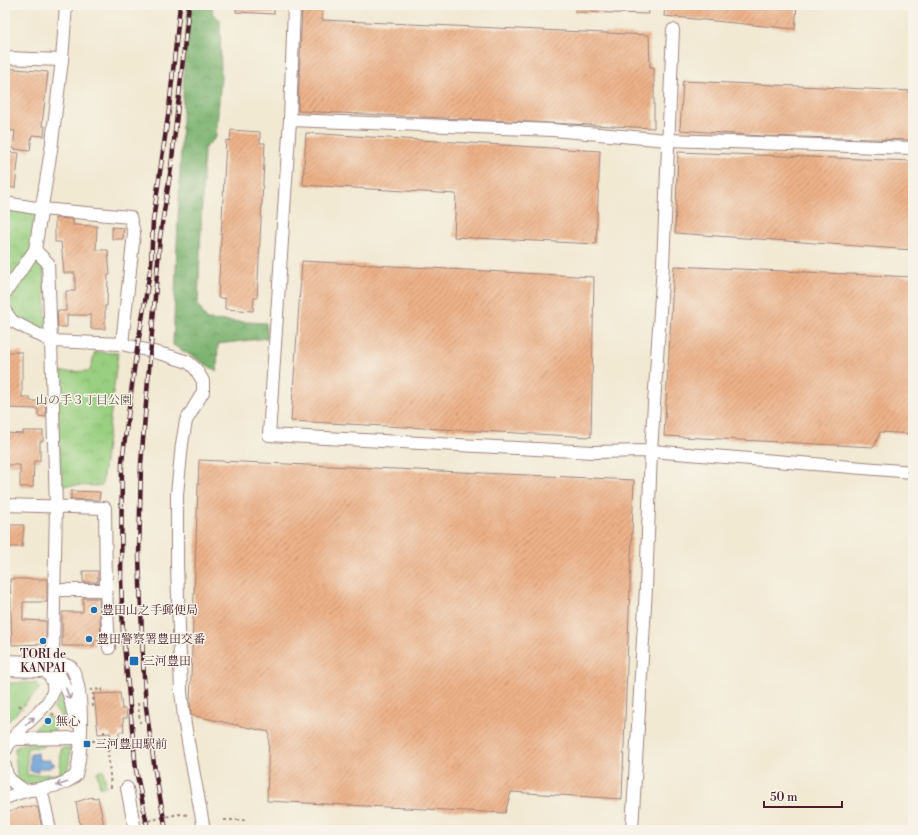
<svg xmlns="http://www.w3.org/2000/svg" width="918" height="835" viewBox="0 0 918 835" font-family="'Libre Bodoni','Noto Serif JP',serif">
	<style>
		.forest { fill: url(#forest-crowns); stroke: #62684c }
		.park { fill: url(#park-crowns); stroke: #727756 }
		.garden { fill: #99cf80; stroke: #727756 }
		.water { fill: #6aa1d8; stroke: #5a6082 }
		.building { fill: url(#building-hatch) }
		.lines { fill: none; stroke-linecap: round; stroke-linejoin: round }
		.minor-casing { stroke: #9e847f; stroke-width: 14 }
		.path { stroke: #9e847f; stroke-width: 2; stroke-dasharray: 3 3; stroke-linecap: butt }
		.minor { stroke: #fff; stroke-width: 12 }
		.rail-casing { stroke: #4a1f2b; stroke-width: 4.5 }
		.rail { stroke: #f7f3e8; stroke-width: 3; stroke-dasharray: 9; stroke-linecap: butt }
		.oneway { stroke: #ae9aa0 }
		.poi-dot { fill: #1f6fb2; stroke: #f7f3e8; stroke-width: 1.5 }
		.labels { text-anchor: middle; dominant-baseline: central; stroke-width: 3; stroke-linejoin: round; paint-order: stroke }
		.park-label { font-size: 12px; fill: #625444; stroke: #f7f3e8 }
		.poi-label { font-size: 12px; fill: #4a1f2b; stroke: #f7f3e8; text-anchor: start }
	</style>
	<defs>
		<pattern id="forest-crowns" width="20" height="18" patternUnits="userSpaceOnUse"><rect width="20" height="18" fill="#7ab26e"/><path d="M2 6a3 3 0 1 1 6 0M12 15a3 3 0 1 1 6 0" fill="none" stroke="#66905b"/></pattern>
		<pattern id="park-crowns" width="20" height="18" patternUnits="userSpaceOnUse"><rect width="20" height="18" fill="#99cf80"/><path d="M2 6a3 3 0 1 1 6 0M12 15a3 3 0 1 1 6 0" fill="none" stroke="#85b16f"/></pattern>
		<pattern id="building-hatch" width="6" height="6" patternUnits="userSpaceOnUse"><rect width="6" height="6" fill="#edb289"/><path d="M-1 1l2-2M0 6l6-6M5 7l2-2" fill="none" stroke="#c29070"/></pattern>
	</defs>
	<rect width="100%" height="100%" fill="#f7f3e8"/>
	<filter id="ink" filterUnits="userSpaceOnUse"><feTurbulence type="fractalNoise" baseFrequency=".025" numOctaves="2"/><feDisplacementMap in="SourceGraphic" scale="8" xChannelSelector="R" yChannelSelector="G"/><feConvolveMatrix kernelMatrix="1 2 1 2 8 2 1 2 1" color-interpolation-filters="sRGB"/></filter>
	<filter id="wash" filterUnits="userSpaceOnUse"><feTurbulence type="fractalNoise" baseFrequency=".012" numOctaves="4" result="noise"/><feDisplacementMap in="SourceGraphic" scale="16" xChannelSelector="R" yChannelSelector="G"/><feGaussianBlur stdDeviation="0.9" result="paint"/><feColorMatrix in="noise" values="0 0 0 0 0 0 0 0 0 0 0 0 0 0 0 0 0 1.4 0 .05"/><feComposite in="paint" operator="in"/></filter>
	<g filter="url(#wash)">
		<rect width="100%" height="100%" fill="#f2e9d3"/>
		<polygon class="forest" points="188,5 213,5 212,13 220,20 221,76 216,137 204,149 198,305 207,320 266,323 268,338 218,344 217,371 173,345 185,46"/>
		<g class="park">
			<polygon points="5,208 39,213 32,249 44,265 47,335 17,318 5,301"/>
			<polygon points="95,352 118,353 102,486 62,485 55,372 90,371"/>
		</g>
		<g class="garden">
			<polygon points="5,683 36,683 39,689 5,725"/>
			<polygon points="61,691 66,706 66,718 61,718 60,714 53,708 58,703"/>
			<polygon points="47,715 54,721 55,735 29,735"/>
			<path d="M 44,742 L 44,747 L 27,748 L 27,775 L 58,774 L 60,772 L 61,748 L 70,748 C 70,773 66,780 41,783 C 31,784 25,785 17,780 L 15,748 L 25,743 Z"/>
			<polygon points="104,770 106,786 100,788 97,772"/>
		</g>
		<polygon class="water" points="38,753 39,760 50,760 50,762 54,763 54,766 50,766 50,768 38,769 38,772 30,771 30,754"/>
		<g id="blocks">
			<g class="building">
				<polygon points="236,5 274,5 274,14 236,12"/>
				<polygon points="302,5 322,5 322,20 649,35 650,67 654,67 654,128 298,111"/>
				<polygon points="576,5 648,5 649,14 575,12"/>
				<polygon points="665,5 797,5 795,29 664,16"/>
				<polygon points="6,68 48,72 42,126 45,126 44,136 32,135 30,151 13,149 15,131 5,130"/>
				<polygon points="683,81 913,91 913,140 761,136 680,130"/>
				<polygon points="231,130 260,132 260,143 265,143 257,298 254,298 253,311 225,309 225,298 218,298 226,140 230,141"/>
				<polygon points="306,133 600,151 596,244 454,237 456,194 303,185"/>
				<polygon points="5,152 19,153 15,188 5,187"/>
				<polygon points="678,152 913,161 913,250 675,233"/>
				<polygon points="55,218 73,219 73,225 97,226 96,250 108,250 110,275 108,275 107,306 105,306 105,329 91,329 91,315 67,315 67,327 58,327 57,311 66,311 66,291 75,291 75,273 64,273 61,242 55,242"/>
				<polygon points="112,227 124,228 123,239 112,239"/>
				<polygon points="302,261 594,277 591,437 291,421"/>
				<polygon points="674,266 913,277 913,434 880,432 874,447 664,436"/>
				<polygon points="5,352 22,352 22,397 30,397 30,401 45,401 46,417 38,416 38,409 6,408"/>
				<polygon points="23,431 43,431 43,441 40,441 40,461 34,461 33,487 20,487 20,465 5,465 5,433 23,434"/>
				<polygon points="199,460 634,480 622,799 511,792 505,813 267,801 269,732 191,715 190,705"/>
				<polygon points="71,491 100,492 99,500 71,499"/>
				<polygon points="5,525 24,525 22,547 5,547"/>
				<rect x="83" y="571" width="15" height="11"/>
				<polygon points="10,579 47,579 47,602 23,602 23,620 46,621 46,644 12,645"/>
				<polygon points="83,598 99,598 101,640 94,640 94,646 62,646 62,612 83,612"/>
				<polygon points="120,693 122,709 126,709 127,718 123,718 124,732 119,732 119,738 115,739 111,737 110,733 98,734 94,694"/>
				<polygon points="92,797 93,799 98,797 105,830 81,830 76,802"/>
				<polygon points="34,806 38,808 42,830 5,830 5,814 19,808"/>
			</g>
		</g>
	</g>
	<g filter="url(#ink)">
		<use href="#blocks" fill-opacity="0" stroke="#9e847f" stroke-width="1"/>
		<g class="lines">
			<defs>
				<g id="minor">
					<polyline points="294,5 290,120 269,435 593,452 651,451 913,472"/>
					<polyline points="5,58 62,60"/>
					<polyline points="290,120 553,130 667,140 913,148"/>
					<polyline points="5,203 42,209 130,217 134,233 122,344"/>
					<polyline points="35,250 48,263 51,341 56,507 53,651"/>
					<polyline points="5,293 35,250 51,150 62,60 66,5"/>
					<polyline points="5,311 12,321 51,341 122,344 166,355 188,362 195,368 203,381 203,392 186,421 182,444 177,494 177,564 181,692 185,725 204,830"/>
					<polyline points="5,505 105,508 106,590 109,648"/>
					<polyline points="55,590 106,590"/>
					<path d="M 5,661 L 61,663 L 71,667 C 85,687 82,752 76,775 C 62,788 44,787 26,791 C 19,792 12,796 5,798"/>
					<polyline points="46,663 57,670 69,694 75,722"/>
					<path d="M 5,670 L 45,671 C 69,692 36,714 22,728 C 15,735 9,743 5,751"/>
					<polyline points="12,739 77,738"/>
					<path d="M 5,766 C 6,780 14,783 25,791"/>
					<polyline points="41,788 50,830"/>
					<polyline points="127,788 135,830"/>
					<polyline points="632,830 646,588 651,451 663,265 673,30"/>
				</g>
			</defs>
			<use href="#minor" class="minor-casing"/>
			<g class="path">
				<polyline points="90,690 102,689 102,693 100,693"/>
				<polyline points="138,703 140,723"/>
				<polyline points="19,705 24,709"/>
				<polyline points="92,706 93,706 93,693"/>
				<polyline points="52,713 59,720 61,727"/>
				<polyline points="92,741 104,740 104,731"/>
				<polyline points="111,788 108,751 115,737"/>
				<polyline points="224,820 245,820"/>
				<polyline points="143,822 179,814 190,815"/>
			</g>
			<use href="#minor" class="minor"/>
			<defs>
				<g id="rail">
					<polyline points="148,830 136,770 123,633 121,578 122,462 135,362 151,265 153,221 169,109 180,5"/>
					<polyline points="166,830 155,771 146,707 143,661 139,556 141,464 160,237 171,168 189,5"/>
				</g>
			</defs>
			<use href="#rail" class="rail-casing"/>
			<use href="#rail" class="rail"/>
		</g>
		<defs><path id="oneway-shaft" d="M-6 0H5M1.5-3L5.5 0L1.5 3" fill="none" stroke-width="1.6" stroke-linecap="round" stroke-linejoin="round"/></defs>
		<g class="oneway">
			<use href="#oneway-shaft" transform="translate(68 694) rotate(70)"/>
			<use href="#oneway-shaft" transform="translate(30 721) rotate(-43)"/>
			<use href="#oneway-shaft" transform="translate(62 784) rotate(163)"/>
		</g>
	</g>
	<g class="poi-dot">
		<circle cx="94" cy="610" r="4"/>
		<circle cx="89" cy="639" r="4"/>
		<circle cx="43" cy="641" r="4"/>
		<rect x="129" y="656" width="10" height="10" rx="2"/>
		<circle cx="48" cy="721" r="4"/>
		<rect x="83" y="740" width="8" height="8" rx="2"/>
	</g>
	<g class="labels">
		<g class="park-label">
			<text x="84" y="400">山の手３丁目公園</text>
		</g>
		<g class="poi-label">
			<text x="102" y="610">豊田山之手郵便局</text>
			<text x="97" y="639">豊田警察署豊田交番</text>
			<text x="43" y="654" text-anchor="middle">TORI de<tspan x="43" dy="14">KANPAI</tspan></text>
			<text x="143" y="661">三河豊田</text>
			<text x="56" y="721">無心</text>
			<text x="95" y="744">三河豊田駅前</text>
		</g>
	</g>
	<rect width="918" height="835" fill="none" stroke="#f7f3e8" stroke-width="20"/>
	<path d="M764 801v6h78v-6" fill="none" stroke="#4a1f2b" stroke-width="2"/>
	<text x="770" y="801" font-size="12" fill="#4a1f2b" stroke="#f7f3e8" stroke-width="3" paint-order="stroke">50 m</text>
</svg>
